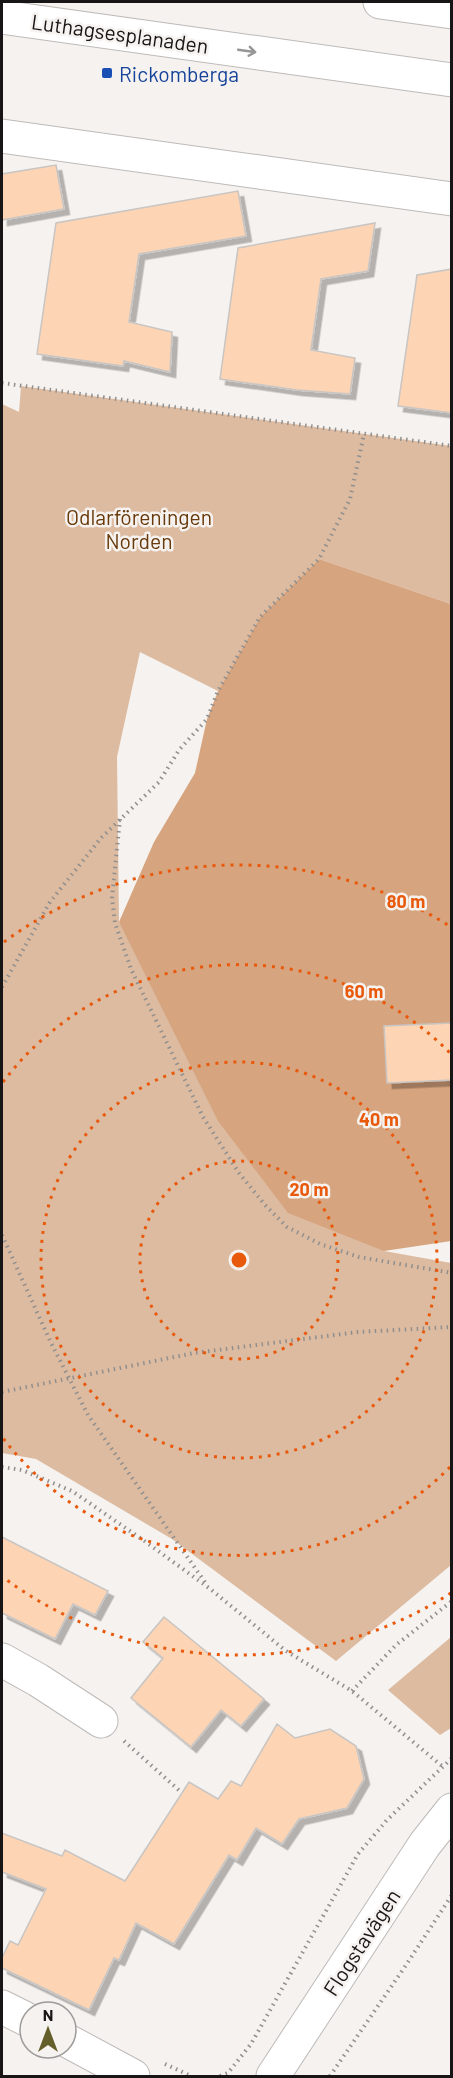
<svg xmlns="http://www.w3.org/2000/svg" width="453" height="2078" viewBox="0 0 453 2078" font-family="Barlow,sans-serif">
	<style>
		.green { fill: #ddbba1 }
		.forest { fill: #d6a47e }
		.building { fill: #fdd4b4; stroke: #c8c5c3; stroke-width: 1.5; filter: url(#shadow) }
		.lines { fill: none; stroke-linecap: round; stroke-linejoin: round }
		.minor-casing { stroke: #bebab8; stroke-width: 35 }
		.major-casing { stroke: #bebab8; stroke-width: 35 }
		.path { stroke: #918f8d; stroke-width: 4; stroke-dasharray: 1.5 4.5; stroke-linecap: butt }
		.minor { stroke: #fff; stroke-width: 33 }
		.major { stroke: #fff; stroke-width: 33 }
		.oneway { stroke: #979696 }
		.ring { fill: none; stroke: #e8590c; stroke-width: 3; stroke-dasharray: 3 6 }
		.transit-dot { fill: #1a4fb4; stroke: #f5f2ef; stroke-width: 2 }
		.labels { text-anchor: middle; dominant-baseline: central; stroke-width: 5; stroke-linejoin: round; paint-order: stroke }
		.street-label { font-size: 21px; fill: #171515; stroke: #f5f2ef }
		.transit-label { font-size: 21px; fill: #164399; stroke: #f5f2ef; text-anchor: start }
		.park-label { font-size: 21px; fill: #68390a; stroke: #f5f2ef }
		.centre { fill: #e8590c; stroke: #f5f2ef; stroke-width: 3 }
		.ring-label { font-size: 18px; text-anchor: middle; font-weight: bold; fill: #e8590c; stroke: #f5f2ef; stroke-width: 5; stroke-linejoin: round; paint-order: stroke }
	</style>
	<defs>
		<filter id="shadow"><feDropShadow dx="5.5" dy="5.5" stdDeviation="0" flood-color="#0004"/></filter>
	</defs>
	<rect width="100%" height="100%" fill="#f5f2ef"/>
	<g class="green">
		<polygon points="21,386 451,446 451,604 319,559 260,617 218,691 140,652 117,757 119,922 384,1251 451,1263 451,1565 336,1661 172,1539 36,1459 2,1453 2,404 19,412"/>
		<polygon points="451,1637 451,1728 440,1735 388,1690"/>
	</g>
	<polygon class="forest" points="319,559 451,604 451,1241 384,1251 288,1213 218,1121 119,922 154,842 195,773 207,719 218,691 260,617"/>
	<g class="building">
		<polygon points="56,165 64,209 2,220 2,174"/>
		<polygon points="238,191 246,236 139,254 129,322 172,332 170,372 124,361 123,366 37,354 56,223"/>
		<polygon points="375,223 368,271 321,279 311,350 355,358 350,394 297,390 220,379 238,248"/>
		<polygon points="452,269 452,413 398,406 417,275"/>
		<polygon points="452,1023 452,1080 387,1083 384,1026"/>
		<polygon points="2,1537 108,1591 95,1615 73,1604 55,1639 2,1613"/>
		<polygon points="164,1617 264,1699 241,1726 221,1710 191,1747 131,1698 163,1658 143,1642"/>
		<polygon points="277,1724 295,1738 330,1729 356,1746 364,1779 347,1808 299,1819 282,1844 256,1828 237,1860 229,1855 174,1944 136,1923 119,1960 114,1958 89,2010 2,1968 2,1958 10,1941 18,1945 46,1889 2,1872 2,1833 62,1856 65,1850 125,1881 189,1782 218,1799 231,1781 241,1786"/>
	</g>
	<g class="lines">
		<defs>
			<g id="minor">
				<polyline points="2,136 452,199"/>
				<polyline points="2,1660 38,1680 101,1721"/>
				<polyline points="2,2007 30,2021"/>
				<polyline points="66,2040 133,2076"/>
				<polyline points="273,2076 425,1844 452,1810"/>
			</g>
			<g id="major">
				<polyline points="380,2 452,12"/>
				<polyline points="2,17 452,80"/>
			</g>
		</defs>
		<use href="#minor" class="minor-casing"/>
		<use href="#major" class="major-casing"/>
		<g class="path">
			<polyline points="2,383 452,446"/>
			<polyline points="120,819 112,898 115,923 131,969 203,1117 239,1173 265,1205 287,1227 320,1244 359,1257 452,1273"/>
			<polyline points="2,987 50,902 101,838 159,782 179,750 207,719 218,691 260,617 319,559 350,499 364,434"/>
			<polyline points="2,1235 51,1343 88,1415 207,1585"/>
			<polyline points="2,1392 194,1353 358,1332 452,1327"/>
			<polyline points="2,1467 22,1470 72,1491 143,1540 209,1588 286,1651 352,1691 442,1766"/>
			<polyline points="352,1691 396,1645 452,1601"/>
			<polyline points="124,1741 182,1793"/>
			<polyline points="165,2064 191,2076"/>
			<polyline points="220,2076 228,2073 251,2044 358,1854 387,1820 452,1758"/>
			<polyline points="330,2076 404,1968 452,1895"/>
		</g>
		<use href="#minor" class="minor"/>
		<use href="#major" class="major"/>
	</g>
	<defs><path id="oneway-shaft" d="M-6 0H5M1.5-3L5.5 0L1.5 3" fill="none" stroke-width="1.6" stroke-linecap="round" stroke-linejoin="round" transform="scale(1.5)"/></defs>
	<use class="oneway" href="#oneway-shaft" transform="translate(247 51) rotate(8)"/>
	<g class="ring">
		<circle cx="239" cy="1260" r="99"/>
		<circle cx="239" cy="1260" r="198"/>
		<path d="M450 1467A296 296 0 0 1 3 1438M3 1082A296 296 0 0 1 450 1053"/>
		<path d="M451 1593A395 395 0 0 1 4 1578M4 942A395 395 0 0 1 451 927"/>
	</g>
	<rect class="transit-dot" x="101" y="67" width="12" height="12" rx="3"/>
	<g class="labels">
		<g class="street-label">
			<text transform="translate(120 33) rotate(8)">Luthagsesplanaden</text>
			<text transform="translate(361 1942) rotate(-57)">Flogstavägen</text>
		</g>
		<g class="transit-label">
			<text x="119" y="73">Rickomberga</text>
		</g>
		<g class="park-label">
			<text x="139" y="516">Odlarföreningen<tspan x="139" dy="24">Norden</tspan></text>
		</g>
	</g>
	<circle cx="239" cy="1260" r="9" class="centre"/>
	<g class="ring-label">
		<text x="406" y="908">80 m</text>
		<text x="364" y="998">60 m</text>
		<text x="379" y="1126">40 m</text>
		<text x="309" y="1196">20 m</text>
	</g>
	<rect width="453" height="2078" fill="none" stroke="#171515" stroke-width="6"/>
	<g transform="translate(48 2030)"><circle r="28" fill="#f5f2ef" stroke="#9c9a98" stroke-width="1.5"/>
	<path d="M0-4.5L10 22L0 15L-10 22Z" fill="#645e2a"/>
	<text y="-9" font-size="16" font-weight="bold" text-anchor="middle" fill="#171515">N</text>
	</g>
</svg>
